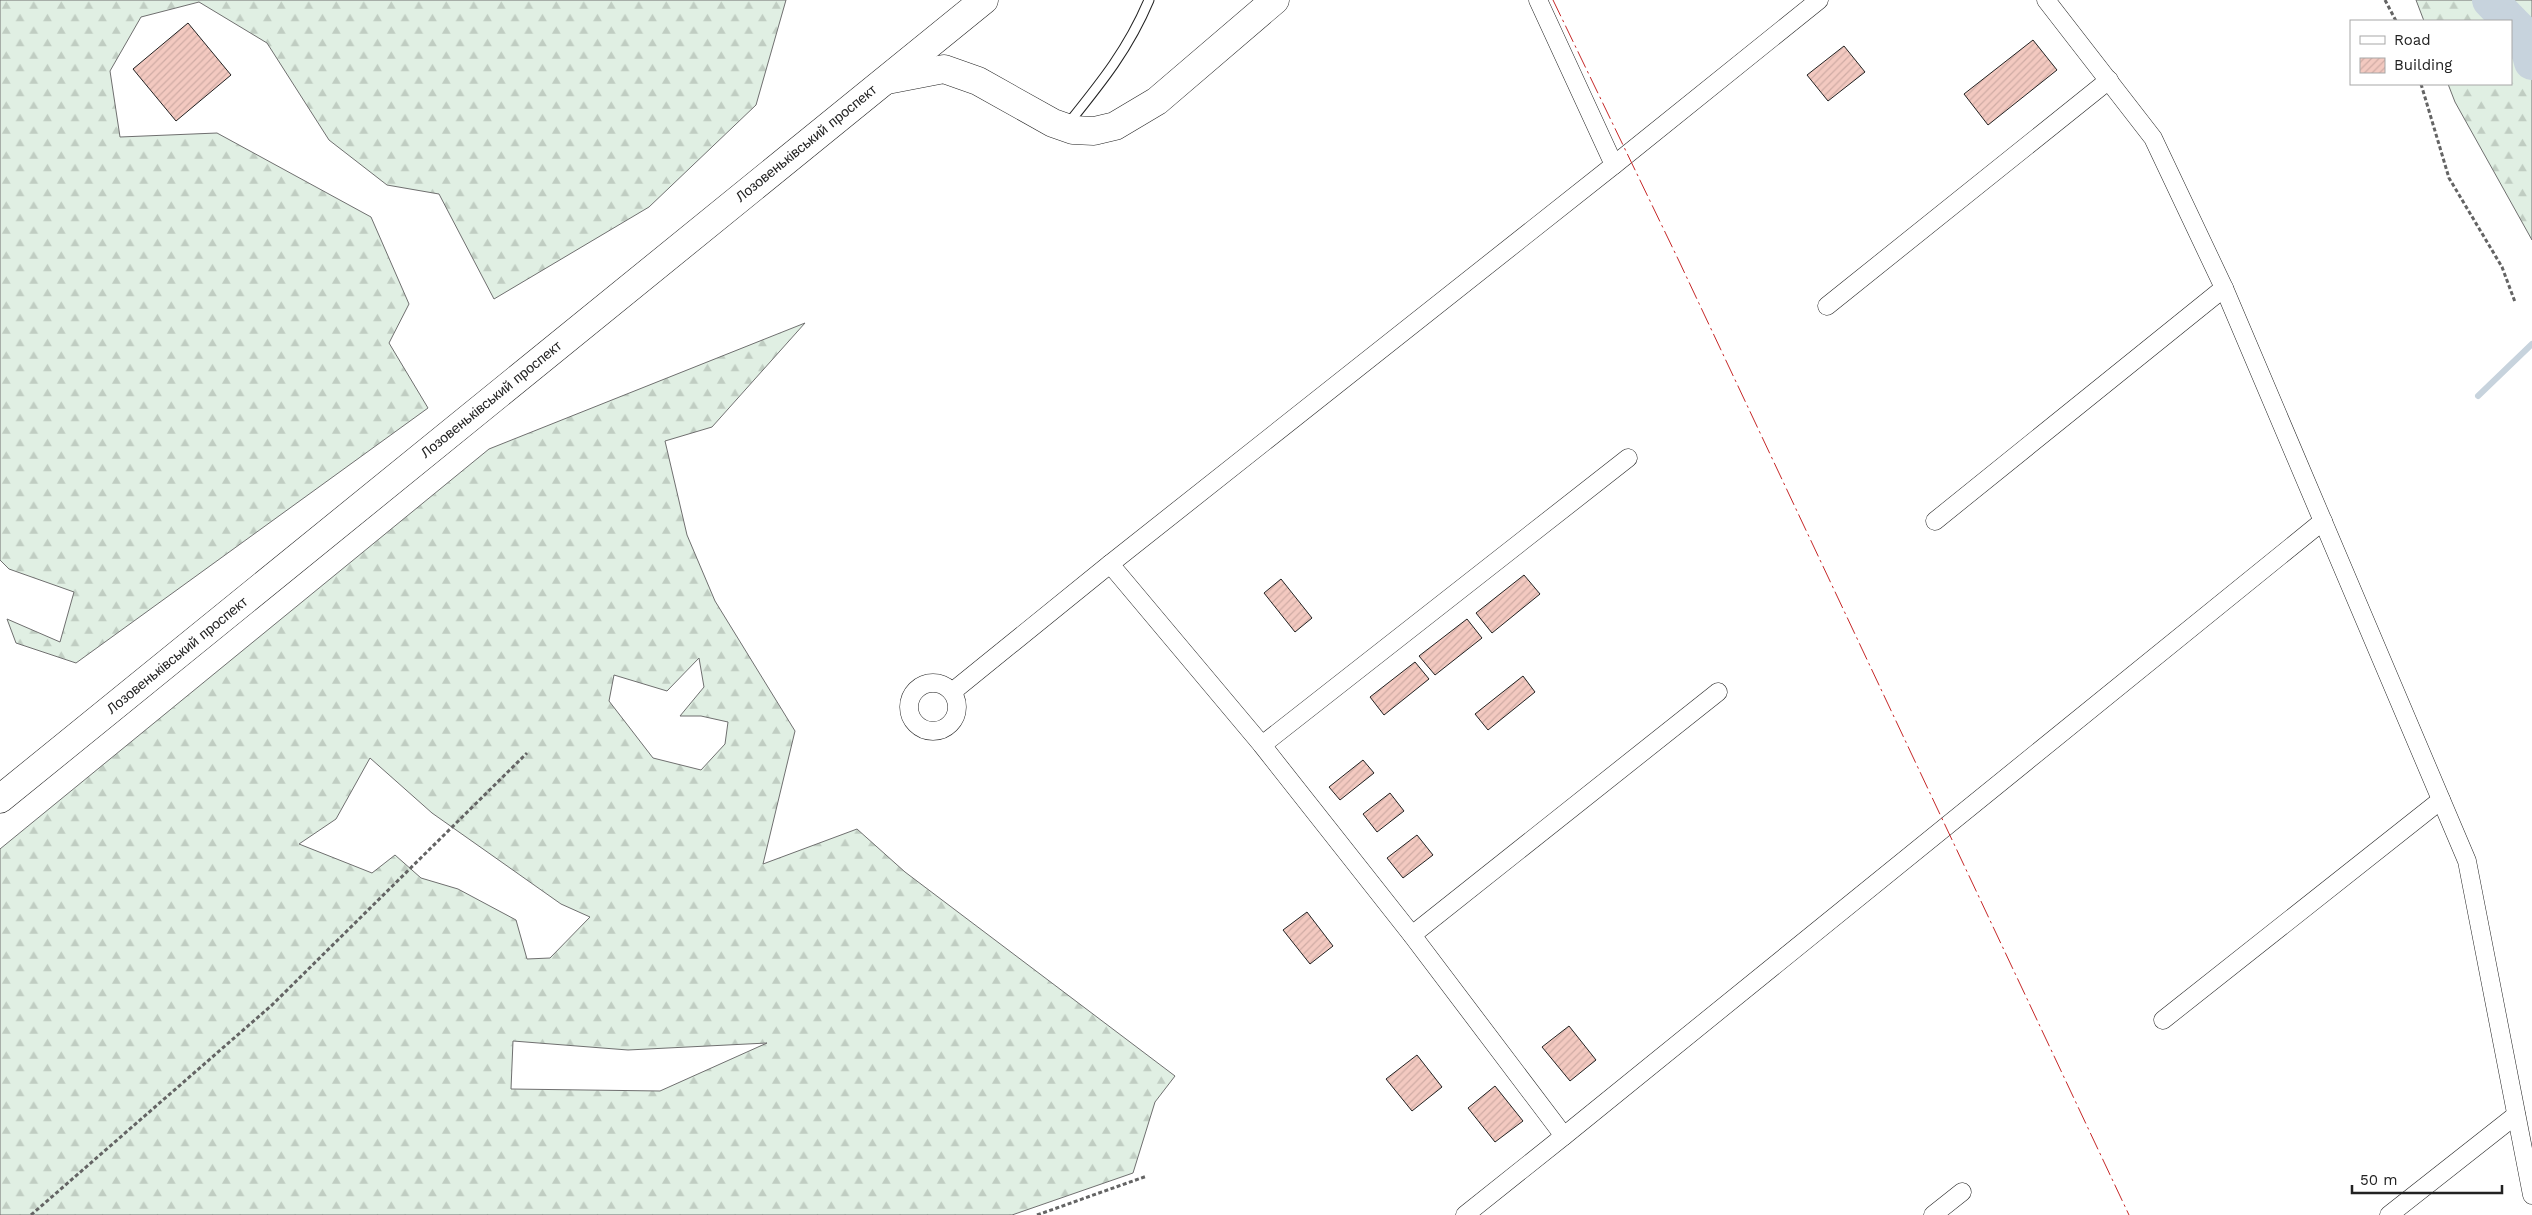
<svg xmlns="http://www.w3.org/2000/svg" width="2532" height="1215" viewBox="0 0 2532 1215" font-family="'Work Sans',sans-serif">
	<style>
		.forest { fill: url(#forest-firs); stroke: #6f6f6f; fill-rule: evenodd }
		.lines { fill: none; stroke-linecap: round; stroke-linejoin: round }
		.stream { stroke: #c7d3dd; stroke-width: 6 }
		.river { stroke: #c7d3dd; stroke-width: 36 }
		.building { fill: url(#building-hatch); stroke: #222 }
		.lane-casing { stroke: #222; stroke-width: 11 }
		.street-casing { stroke: #222; stroke-width: 19 }
		.highway-casing { stroke: #222; stroke-width: 29 }
		.path { stroke: #646464; stroke-width: 3; stroke-dasharray: 4 2.5; stroke-linecap: butt }
		.lane { stroke: #fff; stroke-width: 9 }
		.street { stroke: #fff; stroke-width: 18 }
		.highway { stroke: #fff; stroke-width: 28 }
		.power { stroke: #c62828; stroke-width: 1; stroke-dasharray: 18 4 2.5 4; stroke-linecap: butt }
		.labels { text-anchor: middle; dominant-baseline: central; stroke-width: 4; stroke-linejoin: round; paint-order: stroke }
		.street-label { font-size: 14px; fill: #222; stroke: #fff }
	</style>
	<defs>
		<pattern id="forest-firs" width="22" height="20" patternUnits="userSpaceOnUse" patternTransform="scale(1.25)"><rect width="22" height="20" fill="#e0efe3"/><path d="M5 1l3.5 6h-7zM16 11l3.5 6h-7z" fill="#c0cdc2"/></pattern>
		<pattern id="building-hatch" width="6" height="6" patternUnits="userSpaceOnUse" patternTransform="scale(1.25)"><rect width="6" height="6" fill="#f3c9c0"/><path d="M-1 1l2-2M0 6l6-6M5 7l2-2" fill="none" stroke="#d0aca5"/></pattern>
	</defs>
	<rect width="100%" height="100%" fill="#fff"/>
	<g class="forest">
		<polygon points="0,0 786,0 756,105 649,207 494,299 439,194 387,185 329,140 267,43 199,2 141,17 110,71 120,137 217,133 371,217 409,304 389,343 428,408 76,663 16,643 7,619 60,642 74,592 9,569 0,560"/>
		<polygon points="2416,0 2532,0 2532,240 2455,102 2448,84 2511,84 2511,21 2424,21"/>
		<path d="M 805,323 L 712,427 L 665,441 L 687,535 L 715,601 L 795,731 L 763,864 L 857,829 L 905,872 L 1175,1076 L 1155,1102 L 1133,1173 L 1012,1215 L 0,1215 L 0,849 L 489,449 ZM 699,658 L 704,687 L 680,716 L 701,716 L 728,722 L 725,744 L 701,770 L 653,758 L 609,701 L 614,675 L 667,691 ZM 370,758 L 432,813 L 561,904 L 590,917 L 550,958 L 527,959 L 516,920 L 458,889 L 421,878 L 395,855 L 372,873 L 299,844 L 336,819 ZM 513,1041 L 628,1050 L 767,1043 L 660,1091 L 511,1089 Z"/>
	</g>
	<g class="lines">
		<polyline class="stream" points="2478,396 2532,344"/>
		<g class="river">
			<polyline points="2490,0 2510,21"/>
			<polyline points="2511,22 2525,36 2532,62"/>
		</g>
	</g>
	<g class="building">
		<polygon points="188,23 231,75 176,121 133,69"/>
		<polygon points="2033,40 2057,70 1988,125 1964,94"/>
		<polygon points="1844,46 1865,72 1828,101 1807,75"/>
		<polygon points="1524,575 1540,594 1492,633 1476,613"/>
		<polygon points="1281,579 1312,618 1295,632 1264,593"/>
		<polygon points="1467,619 1482,638 1435,675 1419,656"/>
		<polygon points="1415,662 1429,679 1384,715 1370,697"/>
		<polygon points="1523,676 1535,692 1488,730 1475,714"/>
		<polygon points="1363,760 1374,773 1340,800 1329,787"/>
		<polygon points="1390,793 1404,811 1377,832 1363,814"/>
		<polygon points="1417,835 1433,855 1403,878 1387,858"/>
		<polygon points="1307,912 1333,946 1310,964 1283,930"/>
		<polygon points="1569,1026 1596,1060 1570,1081 1542,1047"/>
		<polygon points="1417,1055 1442,1087 1412,1111 1386,1079"/>
		<polygon points="1495,1086 1523,1121 1495,1142 1468,1108"/>
	</g>
	<g class="lines">
		<defs>
			<path id="lane" d="M 1067,125 C 1100,84 1128,50 1149,0"/>
			<g id="street">
				<polyline points="2046,0 2153,138 2224,288 2467,861 2532,1195"/>
				<polyline points="1614,165 1819,0"/>
				<polyline points="1827,306 2109,80"/>
				<polyline points="1935,521 2224,288"/>
				<circle cx="933" cy="707" r="24"/>
				<polyline points="952,692 1110,564"/>
				<polyline points="1262,745 1628,458"/>
				<polyline points="1412,935 1718,692"/>
				<polyline points="2163,1020 2441,800"/>
				<polyline points="1564,1136 2323,521"/>
				<polyline points="1465,1215 1564,1136 1412,935 1262,745 1110,564 1614,165 1538,0"/>
				<polyline points="1933,1215 1962,1192"/>
				<polyline points="2389,1215 2516,1115"/>
			</g>
			<g id="highway">
				<polyline points="887,80 944,69 978,81 1053,123 1073,130 1094,131 1115,126 1157,101 1275,0"/>
				<polyline points="0,799 984,0"/>
			</g>
		</defs>
		<use href="#lane" class="lane-casing"/>
		<use href="#street" class="street-casing"/>
		<use href="#highway" class="highway-casing"/>
		<g class="path">
			<polyline points="2385,0 2396,21"/>
			<polyline points="2421,84 2449,178 2502,267 2515,302"/>
			<polyline points="31,1215 272,1005 527,753"/>
			<polyline points="1037,1215 1147,1176"/>
		</g>
		<use href="#lane" class="lane"/>
		<use href="#street" class="street"/>
		<use href="#highway" class="highway"/>
		<polyline class="power" points="1553,0 1679,261 2129,1215"/>
	</g>
	<g class="labels">
		<g class="street-label">
			<text transform="translate(806 143) rotate(-39)">Лозовеньківський проспект</text>
			<text transform="translate(491 399) rotate(-39)">Лозовеньківський проспект</text>
			<text transform="translate(177 655) rotate(-39)">Лозовеньківський проспект</text>
		</g>
	</g>
	<rect x="2350" y="20" width="162" height="65" fill="#ffffff" stroke="#a7a7a7"/>
	<rect x="2360" y="36" width="25" height="8" fill="#ffffff" stroke="#a7a7a7"/>
	<text x="2394" y="45" font-size="15" fill="#222222">Road</text>
	<rect x="2360" y="58" width="25" height="15" fill="url(#building-hatch)" stroke="#a7a7a7"/>
	<text x="2394" y="70" font-size="15" fill="#222222">Building</text>
	<path d="M2352 1185v8h150v-8" fill="none" stroke="#222222" stroke-width="2.5"/>
	<text x="2360" y="1185" font-size="15" fill="#222222" stroke="#ffffff" stroke-width="4" paint-order="stroke">50 m</text>
</svg>
